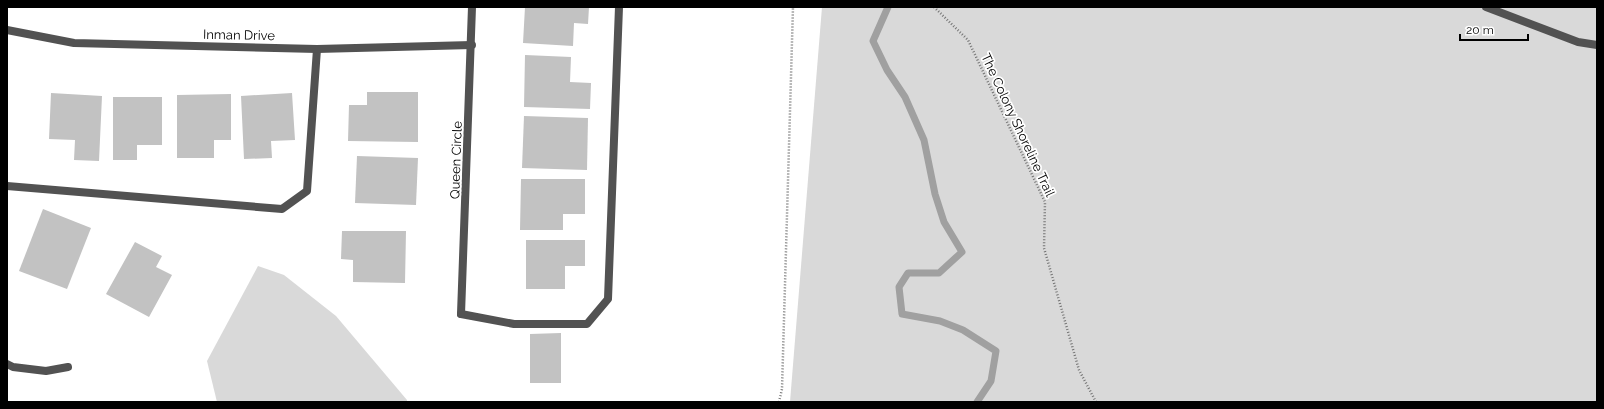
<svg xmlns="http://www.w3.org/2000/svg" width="1604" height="409" viewBox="0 0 1604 409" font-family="Raleway,sans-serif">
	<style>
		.green { fill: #d9d9d9 }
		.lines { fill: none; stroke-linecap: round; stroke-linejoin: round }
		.stream { stroke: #a0a0a0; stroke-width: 7 }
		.building { fill: #c2c2c2 }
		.path { stroke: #747474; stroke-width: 2.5; stroke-dasharray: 1 2; stroke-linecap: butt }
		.lane { stroke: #525252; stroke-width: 8 }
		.street { stroke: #525252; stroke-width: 8 }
		.labels { text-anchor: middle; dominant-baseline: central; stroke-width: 3.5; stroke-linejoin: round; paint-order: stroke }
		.street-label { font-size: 13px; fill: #000; stroke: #fff }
	</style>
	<rect width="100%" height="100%" fill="#fff"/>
	<g class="green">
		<polygon points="822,7 1597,7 1597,402 790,402"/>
		<polygon points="258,266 284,275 336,316 407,400 407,402 217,402 207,361"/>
	</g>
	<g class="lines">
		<polyline class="stream" points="888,7 873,41 887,70 905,97 924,140 935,194 944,222 962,252 939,273 908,273 899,287 902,314 940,321 963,330 996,351 991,381 977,402"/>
	</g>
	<g class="building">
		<polygon points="525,7 589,7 588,24 574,23 573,46 523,43"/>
		<polygon points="525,55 571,57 570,82 591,83 590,109 524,107"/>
		<polygon points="367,92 418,92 418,142 348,141 349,105 367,105"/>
		<polygon points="51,93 102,96 99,161 74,160 75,140 49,139"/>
		<polygon points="292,93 295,140 271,141 272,158 244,159 241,96"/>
		<polygon points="231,94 231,140 214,140 214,158 177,158 177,95"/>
		<polygon points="113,97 162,97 162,145 137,145 137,160 113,160"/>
		<polygon points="524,116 588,118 587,170 522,168"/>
		<polygon points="357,156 418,158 416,205 355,203"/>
		<polygon points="521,179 585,179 585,214 563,214 563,230 520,230"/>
		<polygon points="43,209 91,228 67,289 19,271"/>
		<polygon points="342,231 406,231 405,283 353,282 353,260 341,259"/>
		<polygon points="526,240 585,240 585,266 565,266 565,289 526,289"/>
		<polygon points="135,242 162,256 156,267 172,275 149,317 106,294"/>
		<polygon points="561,333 561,383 530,383 530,334"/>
	</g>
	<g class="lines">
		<g class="path">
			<polyline points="934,7 968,40 1045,202 1044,248 1079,370 1096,402"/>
			<polyline points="779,402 782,389 793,7"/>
		</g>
		<g class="lane">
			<polyline points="1486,7 1578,42 1597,45"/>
			<polyline points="7,186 282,209 307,191 317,49"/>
			<polyline points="461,314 514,324 587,324 608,299 619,7"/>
		</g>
		<g class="street">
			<polyline points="7,30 74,43 317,49 472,45"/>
			<polyline points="461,314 472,7"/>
			<polyline points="7,364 13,367 46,371 68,367"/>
		</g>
	</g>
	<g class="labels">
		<g class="street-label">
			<text transform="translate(239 35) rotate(1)">Inman Drive</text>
			<text transform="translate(1018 125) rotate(65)">The Colony Shoreline Trail</text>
			<text transform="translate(456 160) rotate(-88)">Queen Circle</text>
		</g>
	</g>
	<rect width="1604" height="409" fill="none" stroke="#000000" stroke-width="16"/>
	<path d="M1460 34v6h68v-6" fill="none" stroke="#000000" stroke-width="2"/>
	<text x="1466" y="34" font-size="12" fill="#000000" stroke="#ffffff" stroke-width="3" paint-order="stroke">20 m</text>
</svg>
